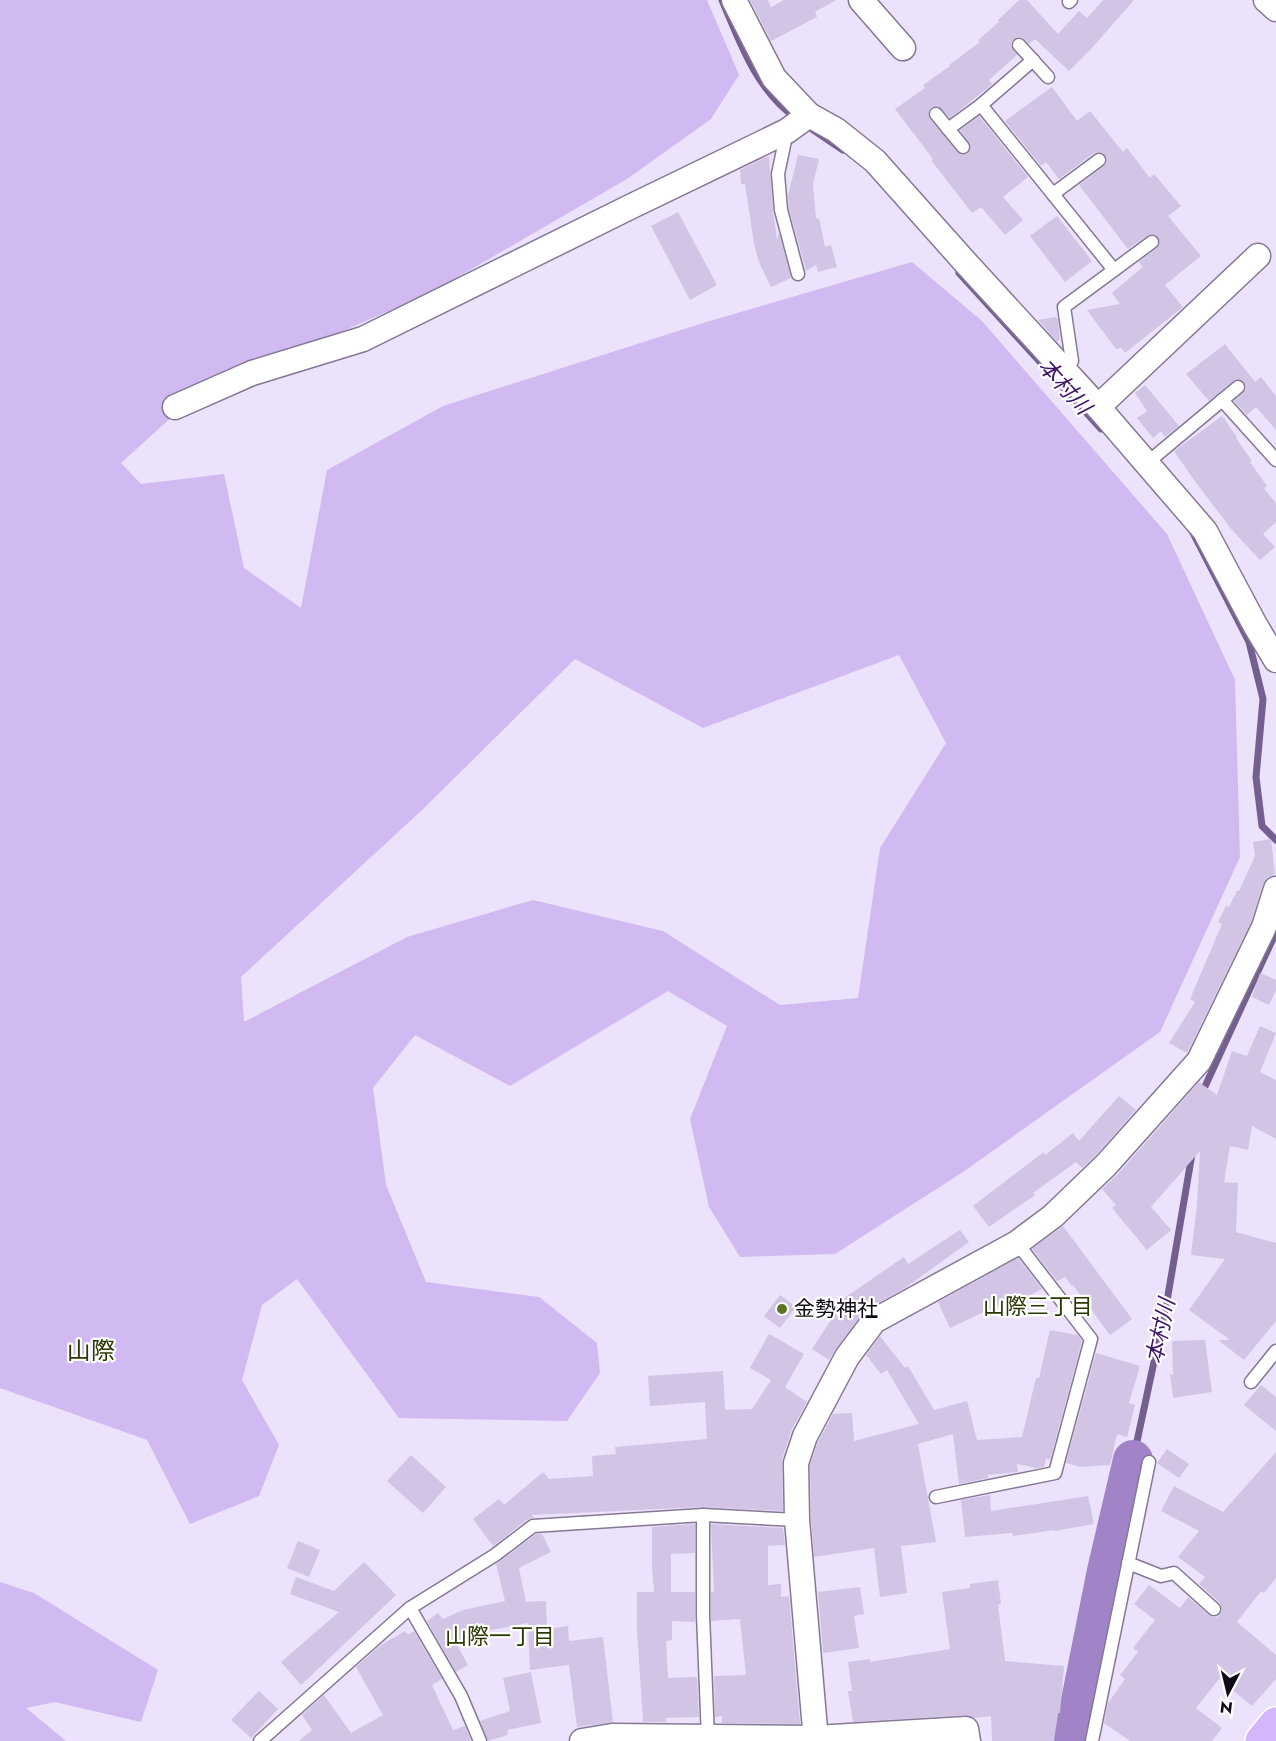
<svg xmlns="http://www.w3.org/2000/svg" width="1276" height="1741" viewBox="0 0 1276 1741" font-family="Jost,'Noto Sans JP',sans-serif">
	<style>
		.green { fill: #d1b9f2; fill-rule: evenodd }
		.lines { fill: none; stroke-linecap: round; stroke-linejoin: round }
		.stream { stroke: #755f91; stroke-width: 7 }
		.river { stroke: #a183c7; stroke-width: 40 }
		.building { fill: #d1c4e4 }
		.service-casing { stroke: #847895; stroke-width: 15 }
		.minor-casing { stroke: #847895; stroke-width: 27 }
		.trunk-casing { stroke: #fff; stroke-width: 36 }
		.service { stroke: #fff; stroke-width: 12 }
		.minor { stroke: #fff; stroke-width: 24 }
		.trunk { stroke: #d4b6fb; stroke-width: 33 }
		.poi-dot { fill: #5c7223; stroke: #fff; stroke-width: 2 }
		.labels { text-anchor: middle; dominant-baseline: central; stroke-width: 4.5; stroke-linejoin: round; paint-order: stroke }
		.poi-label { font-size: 21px; fill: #0f0a14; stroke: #fff; text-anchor: start }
		.water-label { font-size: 22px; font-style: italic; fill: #411567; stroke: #fff }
		.neighbourhood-label { font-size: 22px; fill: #293700; stroke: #fff }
		.quarter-label { font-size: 24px; fill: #293700; stroke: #fff }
	</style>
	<rect width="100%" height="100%" fill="#ede2fc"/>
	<g class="green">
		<path d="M 0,0 L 707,0 L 739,75 L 711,119 L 627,179 L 432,292 L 195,396 L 121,463 L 141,484 L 224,474 L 244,568 L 301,608 L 327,470 L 443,406 L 703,323 L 912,262 L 982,321 L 1167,534 L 1235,680 L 1240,857 L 1160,1032 L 963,1172 L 835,1254 L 740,1257 L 709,1207 L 690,1119 L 727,1026 L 668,991 L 510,1086 L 415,1035 L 373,1088 L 386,1185 L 426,1282 L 539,1297 L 597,1343 L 600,1373 L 567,1421 L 399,1418 L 297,1279 L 262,1305 L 242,1380 L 279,1445 L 259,1496 L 190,1524 L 147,1440 L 0,1388 ZM 899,655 L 946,743 L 880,848 L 858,998 L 780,1005 L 663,931 L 533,900 L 407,937 L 244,1022 L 241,977 L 422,810 L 575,659 L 703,728 Z"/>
		<polygon points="0,1582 34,1593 158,1670 141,1722 55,1702 26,1708 66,1741 0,1741"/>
	</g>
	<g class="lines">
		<g class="stream">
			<path d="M 722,0 C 740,42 756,90 796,118"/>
			<polyline points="812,129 843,150"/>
			<polyline points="959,273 1101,429"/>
			<polyline points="1192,531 1249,642 1263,699 1256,777 1262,826 1276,840"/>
			<polyline points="1202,1093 1276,932"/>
			<polyline points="1133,1460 1167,1301 1192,1154"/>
		</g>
		<polyline class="river" points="1073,1741 1107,1571 1133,1460"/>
	</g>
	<g class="building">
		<polygon points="750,0 768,0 771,7 784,0 836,0 815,12 817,17 771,41"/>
		<polygon points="1019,0 1027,0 1058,34 1079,11 1087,18 1103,0 1134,0 1090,50 1069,71 1035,39 1029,44 1022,37 1017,37 1011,42 1011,46 1017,55 989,80 992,84 990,86 950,118 938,106 931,107 929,111 928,115 930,119 957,152 961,155 969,153 971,146 960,130 979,116 1028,177 1003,197 1023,220 1005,235 981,207 972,213 931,160 933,159 895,109 925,88 923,85 950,66 949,65 980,42 978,40 999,22 998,20"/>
		<polygon points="1052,87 1077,121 1090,111 1123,152 1127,148 1150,178 1154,174 1181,206 1168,216 1201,256 1165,285 1183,307 1125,353 1121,348 1116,349 1087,310 1120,304 1112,293 1143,267 1139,262 1157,248 1160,241 1156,235 1150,234 1128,249 1079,185 1106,164 1107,159 1103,153 1099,152 1094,153 1059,179 1046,162 1041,166 1005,121"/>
		<polygon points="798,155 819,159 813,184 816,219 819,218 825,247 831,245 837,267 818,272 816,265 806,271 789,209 788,195"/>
		<polygon points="766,157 769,157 773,211 777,240 779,233 791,278 771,287 759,262 754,244 745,184 741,184 740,170"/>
		<polygon points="678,212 717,285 690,300 651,226"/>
		<polygon points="1057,216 1092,261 1065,282 1030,236"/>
		<polygon points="1055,317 1058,319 1060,339 1057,342 1038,320"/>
		<polygon points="1225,344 1255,382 1261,377 1276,396 1276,430 1256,407 1247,415 1234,401 1246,389 1246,385 1241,380 1233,381 1209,401 1186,374"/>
		<polygon points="1145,385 1179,426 1165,437 1161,431 1153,438 1137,418 1147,411 1135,393"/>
		<polygon points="1222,416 1237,437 1236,438 1252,461 1250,462 1267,486 1264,489 1276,503 1276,522 1263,534 1275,547 1260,560 1232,530 1194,480 1174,451"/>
		<polygon points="1271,839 1275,873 1274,875 1267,878 1263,884 1251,922 1187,1053 1169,1043 1195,1002 1190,999 1222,924 1218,922 1226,906 1229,907 1237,891 1239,891 1255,856 1253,842"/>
		<polygon points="1260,973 1276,980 1276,990 1269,1005 1252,997"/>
		<polygon points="1260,1026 1276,1033 1260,1072 1276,1080 1276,1139 1252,1126 1248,1150 1230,1146 1224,1182 1238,1183 1236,1232 1276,1243 1276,1321 1244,1360 1218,1340 1230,1340 1189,1310 1225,1259 1191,1255 1197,1205 1200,1151 1151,1207 1171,1230 1147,1250 1112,1208 1116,1205 1102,1189 1117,1175 1199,1082 1217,1095 1232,1051 1247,1056"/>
		<polygon points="1119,1096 1136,1110 1096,1155 1082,1168 1076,1162 1033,1193 1035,1195 989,1227 973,1206 1029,1163 1044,1152 1045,1155 1073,1133 1079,1141"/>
		<polygon points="1063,1226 1132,1319 1110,1335 1073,1285 1072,1286 1065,1277 1057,1281 1032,1249"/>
		<polygon points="960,1230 969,1242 905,1288 867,1309 836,1349 829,1360 812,1349 831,1320 828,1317 840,1301 904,1257 908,1264"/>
		<polygon points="1018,1258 1042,1289 1018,1302 1016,1297 950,1328 938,1302"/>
		<polygon points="780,1295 796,1307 780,1328 764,1316"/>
		<polygon points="1050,1330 1078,1335 1082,1341 1050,1460 1046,1458 1044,1467 1036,1468 1017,1464 1018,1472 988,1475 988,1478 959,1484 953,1434 918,1444 936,1542 901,1546 907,1593 880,1597 874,1548 814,1557 811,1519 810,1465 818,1442 833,1414 852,1413 854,1441 919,1424 887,1370 881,1374 866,1355 880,1336 905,1368 908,1366 934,1410 967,1401 977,1440 1022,1437 1036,1378 1039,1378"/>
		<polygon points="769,1334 804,1354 785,1387 807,1402 792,1429 782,1459 783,1511 702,1507 532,1515 534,1518 528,1519 493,1546 473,1519 499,1499 504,1505 543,1472 549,1479 593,1476 592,1456 616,1454 615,1447 707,1439 705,1402 650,1406 648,1376 723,1371 725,1410 752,1409 771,1380 750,1368"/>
		<polygon points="1205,1340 1212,1392 1173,1398 1170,1374 1173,1375 1172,1341"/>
		<polygon points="1096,1353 1140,1366 1129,1403 1135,1405 1127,1437 1117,1434 1110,1465 1081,1467 1066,1463"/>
		<polygon points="1261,1385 1276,1397 1276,1431 1244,1405"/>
		<polygon points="1167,1449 1189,1464 1179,1478 1157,1463"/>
		<polygon points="1276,1452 1276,1578 1264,1593 1261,1591 1237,1622 1276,1655 1276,1679 1252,1706 1219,1679 1196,1708 1222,1728 1212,1741 1130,1741 1104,1723 1108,1703 1125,1679 1120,1675 1138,1652 1133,1648 1155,1620 1134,1604 1149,1585 1180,1608 1188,1597 1212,1617 1217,1617 1222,1610 1220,1603 1199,1584 1205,1577 1178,1557 1199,1531 1161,1511 1174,1486 1223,1512"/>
		<polygon points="411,1455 446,1487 423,1513 387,1481"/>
		<polygon points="990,1495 991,1511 1088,1496 1094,1524 1054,1531 1054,1530 1013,1536 1012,1533 965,1537 961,1500"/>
		<polygon points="695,1524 695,1553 671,1554 671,1592 695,1592 695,1622 672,1621 672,1640 666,1641 668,1678 697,1677 699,1717 666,1718 666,1722 643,1722 637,1629 637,1592 654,1592 652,1567 652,1527"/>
		<polygon points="711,1524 783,1528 785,1545 768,1546 768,1585 781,1584 781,1597 789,1596 800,1724 722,1723 722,1716 715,1717 714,1676 746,1675 740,1619 711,1621 711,1592 714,1592"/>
		<polygon points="536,1534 542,1534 551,1552 519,1568 526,1602 546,1601 547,1629 568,1626 569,1641 603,1637 613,1722 577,1727 569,1665 530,1670 528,1623 486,1631 457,1645 468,1665 456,1672 427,1621 438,1613 443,1619 463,1610 505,1601 496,1564"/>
		<polygon points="298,1541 320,1550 309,1577 287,1568"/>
		<polygon points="364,1562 396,1595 301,1685 281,1662 339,1612 290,1594 296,1577 334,1591"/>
		<polygon points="998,1580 1001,1604 998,1605 1005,1661 1064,1666 1060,1713 1058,1713 1054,1741 992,1741 991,1716 974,1718 965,1715 853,1722 848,1691 852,1691 848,1662 870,1659 870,1662 950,1649 942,1592 970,1588 970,1584"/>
		<polygon points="860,1587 864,1614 854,1616 859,1648 823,1653 818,1592"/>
		<polygon points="405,1631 408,1635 414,1631 442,1679 432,1685 453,1730 465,1726 471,1741 299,1741 312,1730 302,1715 324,1695 351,1733 383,1715 356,1667 381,1645"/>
		<polygon points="531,1672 541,1723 507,1730 508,1735 488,1741 480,1721 510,1711 503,1678"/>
		<polygon points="259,1691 278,1709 251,1738 231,1720"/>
	</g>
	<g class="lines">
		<defs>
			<g id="service">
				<polyline points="1069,2 1071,0"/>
				<polyline points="1019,45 1048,77"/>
				<polyline points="981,105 1114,270"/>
				<polyline points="936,114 963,147"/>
				<polyline points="948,129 981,105 1033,60"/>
				<polyline points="787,131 778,174 781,210 798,274"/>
				<polyline points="1053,194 1099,160"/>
				<polyline points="1063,368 1072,361 1064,307 1152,242"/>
				<polyline points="1222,400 1276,460"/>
				<polyline points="1147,463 1238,387"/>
				<polyline points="1251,1382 1276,1351"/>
				<polyline points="936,1497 1055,1473 1091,1339 1017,1243"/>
				<polyline points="703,1515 703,1615 708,1738"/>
				<polyline points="1128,1563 1161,1576 1174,1573 1214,1609"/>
				<polyline points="410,1608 461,1696 480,1741"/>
				<polyline points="260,1741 410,1608 495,1555 533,1526 703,1515 797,1520"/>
				<polyline points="1092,1741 1149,1462"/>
			</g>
			<g id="minor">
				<polyline points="734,0 774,78 809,115 836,130 875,161 965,262 1098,407 1205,531 1255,625 1276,660"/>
				<polyline points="861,0 903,48"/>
				<polyline points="1266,0 1276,9"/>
				<polyline points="175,407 252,373 363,339 632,206 787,131 809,115"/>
				<polyline points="1098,407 1258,256"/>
				<polyline points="582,1741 612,1736 816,1738 966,1729 968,1741"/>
				<polyline points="816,1741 797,1520 796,1463 805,1436 847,1357 874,1321 1017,1243 1053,1216 1106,1165 1199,1061 1264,927 1276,889"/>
			</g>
			<polyline id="trunk" points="1262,1741 1276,1724"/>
		</defs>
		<use href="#service" class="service-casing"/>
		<use href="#minor" class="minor-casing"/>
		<use href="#trunk" class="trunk-casing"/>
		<use href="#service" class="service"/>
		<use href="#minor" class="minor"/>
		<use href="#trunk" class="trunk"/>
	</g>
	<circle class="poi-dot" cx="782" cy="1309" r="6"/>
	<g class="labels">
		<g class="poi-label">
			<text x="794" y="1309">金勢神社</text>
		</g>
		<g class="water-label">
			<text transform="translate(1065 386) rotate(48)">本村川</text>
			<text transform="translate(1160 1331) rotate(-78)">本村川</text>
		</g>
		<g class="neighbourhood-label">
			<text x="1038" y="1306">山際三丁目</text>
			<text x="500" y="1636">山際一丁目</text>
		</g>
		<g class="quarter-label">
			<text x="91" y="1350">山際</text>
		</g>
	</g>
	<g transform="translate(1228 1693) rotate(187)" stroke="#ffffff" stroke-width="4.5" paint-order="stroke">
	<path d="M0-4.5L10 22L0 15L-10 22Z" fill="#0f0a14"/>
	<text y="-9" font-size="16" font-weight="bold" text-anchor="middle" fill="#0f0a14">N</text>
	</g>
</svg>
